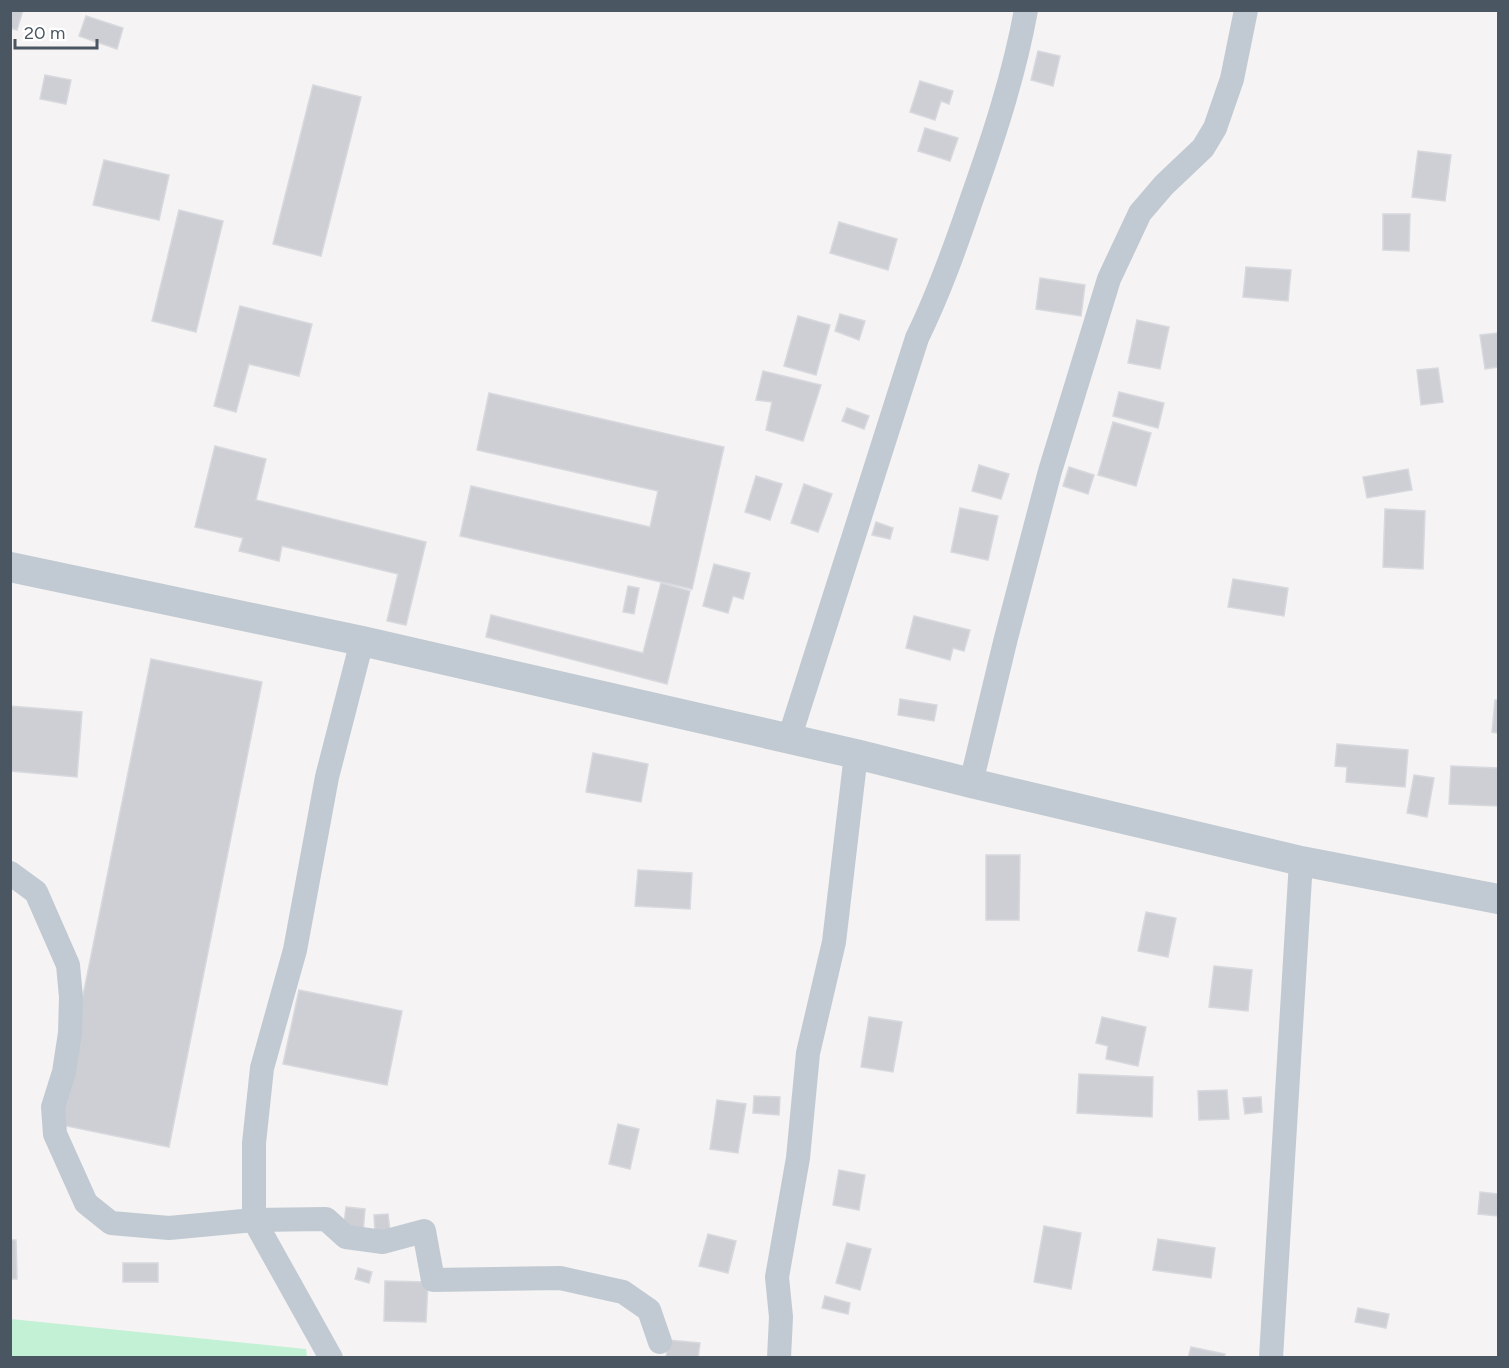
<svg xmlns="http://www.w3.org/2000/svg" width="1509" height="1368" viewBox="0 0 1509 1368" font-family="Figtree,sans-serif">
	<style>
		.green { fill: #c3f1d5 }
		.building { fill: #cdcfd5; stroke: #d7d9de; stroke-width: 1.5 }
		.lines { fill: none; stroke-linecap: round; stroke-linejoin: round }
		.minor { stroke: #c1cad2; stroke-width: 24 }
		.tertiary { stroke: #c1cad2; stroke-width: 30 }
	</style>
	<rect width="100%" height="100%" fill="#f5f3f3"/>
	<polygon class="green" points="11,1319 306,1349 307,1357 11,1357"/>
	<g class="building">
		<polygon points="10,10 23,10 17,30 10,28"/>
		<polygon points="86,16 123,28 117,49 79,36"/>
		<polygon points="1038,51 1060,56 1053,86 1031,80"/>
		<polygon points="45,75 71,80 66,104 40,99"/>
		<polygon points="920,81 953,91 949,104 941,101 935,120 910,112"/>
		<polygon points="313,85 361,97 321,256 273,244"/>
		<polygon points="925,128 958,138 950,161 918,151"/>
		<polygon points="1418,151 1451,155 1445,201 1412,197"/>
		<polygon points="104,160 169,175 159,220 93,205"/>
		<polygon points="179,210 223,221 196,332 152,321"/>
		<polygon points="1383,214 1410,214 1409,251 1383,250"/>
		<polygon points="839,222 897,239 888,270 830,253"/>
		<polygon points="1246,267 1291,270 1288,301 1243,297"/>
		<polygon points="1040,278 1085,285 1081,316 1036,309"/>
		<polygon points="240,306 312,324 299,376 249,364 236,412 214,406"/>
		<polygon points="840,314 865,321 859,340 835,331"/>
		<polygon points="798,316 830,325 816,375 784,366"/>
		<polygon points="1137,320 1169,327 1160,369 1128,363"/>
		<polygon points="1498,333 1498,367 1485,369 1480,335"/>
		<polygon points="1438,368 1443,402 1421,405 1417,370"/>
		<polygon points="763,371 821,385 803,441 766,430 772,402 756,400"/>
		<polygon points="1119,392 1164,403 1158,428 1113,416"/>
		<polygon points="489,393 724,447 692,589 460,536 471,486 650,527 658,491 477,450"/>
		<polygon points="847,408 869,416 864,429 842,421"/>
		<polygon points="1113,422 1151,433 1136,486 1098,475"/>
		<polygon points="215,446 266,459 256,500 426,542 406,625 387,621 398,574 282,546 279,561 239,551 243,538 195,527"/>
		<polygon points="979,465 1009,474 1001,499 972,491"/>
		<polygon points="1069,467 1094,475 1088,494 1063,486"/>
		<polygon points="1408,469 1412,490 1367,498 1363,477"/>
		<polygon points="756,476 782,484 770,520 745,512"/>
		<polygon points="804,484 832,494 818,532 791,523"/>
		<polygon points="960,508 998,516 988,560 951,552"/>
		<polygon points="1385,509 1425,511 1423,569 1383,567"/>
		<polygon points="876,522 893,528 890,539 872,535"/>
		<polygon points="714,564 750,573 743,599 733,596 728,613 703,606"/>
		<polygon points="1233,579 1288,588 1284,616 1228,607"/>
		<polygon points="661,583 690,591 667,684 486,637 491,615 643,653"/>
		<polygon points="628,586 639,588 634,614 623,612"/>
		<polygon points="914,616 970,630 964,651 953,648 950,660 906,648"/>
		<polygon points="151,659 262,682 169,1147 57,1124"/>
		<polygon points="900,699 937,705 934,721 898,715"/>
		<polygon points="1495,700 1498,700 1498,733 1492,732"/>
		<polygon points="10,706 82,712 77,777 10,771"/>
		<polygon points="1337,744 1408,750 1405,787 1346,782 1347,767 1335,766"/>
		<polygon points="593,753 648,764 641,802 586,792"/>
		<polygon points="1451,766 1498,768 1498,806 1449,804"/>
		<polygon points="1414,775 1434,778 1427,817 1407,813"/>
		<polygon points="986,855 1020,855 1019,920 986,920"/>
		<polygon points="638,870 692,873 690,909 635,906"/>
		<polygon points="1146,912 1176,918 1168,957 1138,951"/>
		<polygon points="1214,966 1252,970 1248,1011 1209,1007"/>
		<polygon points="299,990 402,1011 387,1085 283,1064"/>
		<polygon points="869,1017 902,1022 893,1072 861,1067"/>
		<polygon points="1102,1017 1146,1027 1138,1066 1106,1059 1108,1046 1096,1043"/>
		<polygon points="1079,1074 1153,1077 1152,1117 1077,1113"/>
		<polygon points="1227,1090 1229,1119 1199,1120 1198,1091"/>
		<polygon points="754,1096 780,1097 779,1115 753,1113"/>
		<polygon points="1261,1097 1262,1112 1245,1114 1243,1098"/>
		<polygon points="717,1100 746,1104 738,1153 710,1149"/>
		<polygon points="618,1124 639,1129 630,1169 609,1164"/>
		<polygon points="839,1170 865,1175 859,1210 833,1205"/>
		<polygon points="1480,1192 1498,1194 1498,1216 1478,1214"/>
		<polygon points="346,1207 365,1209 363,1233 343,1231"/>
		<polygon points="388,1214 390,1231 375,1232 374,1215"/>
		<polygon points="1044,1226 1081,1233 1071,1289 1034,1282"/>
		<polygon points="708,1234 736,1241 728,1273 699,1266"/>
		<polygon points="1158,1239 1215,1248 1211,1278 1153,1270"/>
		<polygon points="10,1240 16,1240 17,1279 10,1279"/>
		<polygon points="847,1243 871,1249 860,1290 836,1283"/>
		<rect x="123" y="1263" width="35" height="19"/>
		<polygon points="358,1268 372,1272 369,1283 355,1279"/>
		<polygon points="385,1281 428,1282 426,1322 384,1321"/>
		<polygon points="825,1296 850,1303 848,1314 822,1308"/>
		<polygon points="1358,1308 1389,1314 1386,1328 1355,1322"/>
		<polygon points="668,1340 700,1343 698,1358 666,1358"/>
		<polygon points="1191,1347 1225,1354 1224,1358 1188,1358"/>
	</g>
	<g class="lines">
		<g class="minor">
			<polyline points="362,641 327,777 295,950 262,1068 254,1143 254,1220 326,1219 346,1237 383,1242 424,1231 433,1280 560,1278 623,1292 649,1310 660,1342"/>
			<path d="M 789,739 L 917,338 C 939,293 955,248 971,201 C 993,139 1014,76 1026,10"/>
			<polyline points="971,783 1006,638 1050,471 1109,279 1140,213 1164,185 1203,148 1215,128 1232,79 1246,10"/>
			<polyline points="10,873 36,892 68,965 71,997 70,1033 64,1072 53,1107 55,1134 86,1203 111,1223 169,1228 254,1220 331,1358"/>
			<polyline points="779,1358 781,1317 777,1277 798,1158 808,1053 834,942 856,754"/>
			<polyline points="1271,1358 1301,861"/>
		</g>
		<polyline class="tertiary" points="10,567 362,641 856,754 971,783 1301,861 1498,899"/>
	</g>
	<rect width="1509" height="1368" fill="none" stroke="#4a5661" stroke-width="24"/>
	<path d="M15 39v9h82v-9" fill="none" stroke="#4a5661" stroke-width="3"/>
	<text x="24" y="39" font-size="18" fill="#4a5661" stroke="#ffffff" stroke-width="4.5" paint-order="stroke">20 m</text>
</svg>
